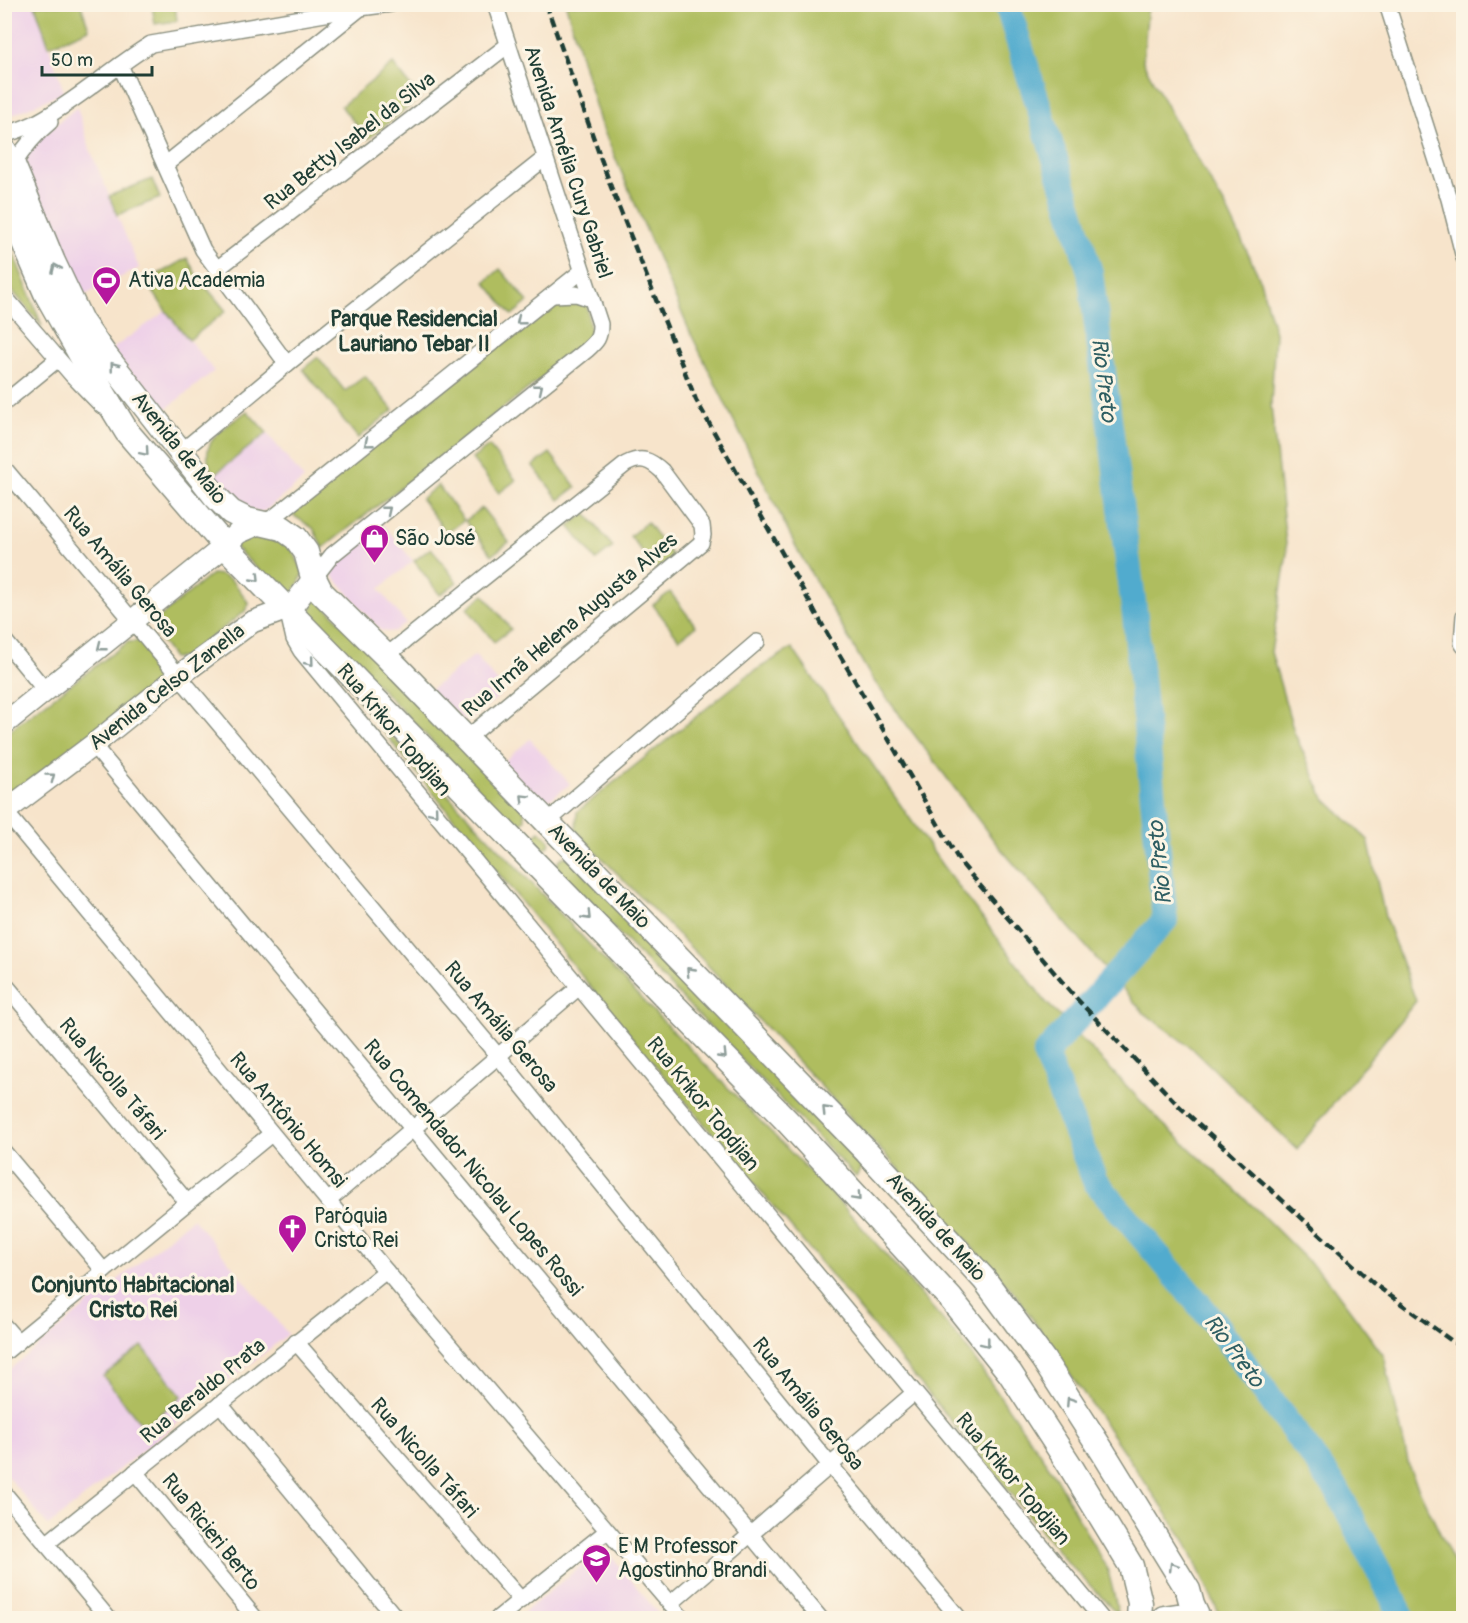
<svg xmlns="http://www.w3.org/2000/svg" width="1468" height="1623" viewBox="0 0 1468 1623" font-family="Pangolin,sans-serif">
	<style>
		.built { fill: #eed0e8 }
		.green { fill: #afbd5f; stroke: #677d4a; stroke-width: 1.5 }
		.lines { fill: none; stroke-linecap: round; stroke-linejoin: round }
		.river { stroke: #51abce; stroke-width: 26 }
		.street-casing { stroke: #8b9080; stroke-width: 18 }
		.secondary-casing { stroke: #8b9080; stroke-width: 24 }
		.primary-casing { stroke: #8b9080; stroke-width: 27 }
		.street { stroke: #fff; stroke-width: 15 }
		.secondary { stroke: #fff; stroke-width: 21 }
		.primary { stroke: #fff; stroke-width: 24 }
		.rail { stroke: #1f3d34; stroke-width: 4.5; stroke-dasharray: 9 4.5; stroke-linecap: butt }
		.oneway { stroke: #8f9e9a }
		.labels { text-anchor: middle; dominant-baseline: central; stroke-width: 6; stroke-linejoin: round; paint-order: stroke }
		.street-label { font-size: 21px; fill: #1f3d34; stroke: #fcf5e5 }
		.poi-label { font-size: 21px; fill: #1f3d34; stroke: #fcf5e5; text-anchor: start }
		.neighbourhood-label { font-size: 22px; font-weight: bold; fill: #1f3d34; stroke: #fcf5e5 }
		.water-label { font-size: 22px; font-style: italic; fill: #2e5e62; stroke: #fcf5e5 }
	</style>
	<rect width="100%" height="100%" fill="#fcf5e5"/>
	<filter id="ink" filterUnits="userSpaceOnUse"><feTurbulence type="fractalNoise" baseFrequency=".0167" numOctaves="2"/><feDisplacementMap in="SourceGraphic" scale="12" xChannelSelector="R" yChannelSelector="G"/><feConvolveMatrix kernelMatrix="1 2 1 2 8 2 1 2 1" color-interpolation-filters="sRGB"/></filter>
	<filter id="wash" filterUnits="userSpaceOnUse"><feTurbulence type="fractalNoise" baseFrequency=".008" numOctaves="4" result="noise"/><feDisplacementMap in="SourceGraphic" scale="24" xChannelSelector="R" yChannelSelector="G"/><feGaussianBlur stdDeviation="1.35" result="paint"/><feColorMatrix in="noise" values="0 0 0 0 0 0 0 0 0 0 0 0 0 0 0 0 0 1.4 0 .05"/><feComposite in="paint" operator="in"/></filter>
	<g filter="url(#wash)">
		<rect width="100%" height="100%" fill="#f7e4cb"/>
		<g class="built">
			<polygon points="5,5 35,5 64,92 5,118"/>
			<polygon points="77,107 90,149 139,268 83,296 72,281 24,163 28,148"/>
			<polygon points="166,311 214,371 161,413 112,349"/>
			<polygon points="267,433 304,479 266,510 260,512 242,507 214,475"/>
			<polygon points="383,524 413,561 379,589 406,623 395,631 388,632 380,630 332,575 336,562"/>
			<polygon points="475,655 505,691 472,719 465,721 429,691"/>
			<polygon points="530,739 570,784 552,798 542,800 501,764"/>
			<polygon points="193,1218 288,1334 48,1526 5,1473 4,1374"/>
			<polygon points="604,1547 662,1618 517,1618"/>
		</g>
		<g class="green">
			<polygon points="35,5 81,5 89,29 49,46"/>
			<polygon points="152,5 175,5 177,21 155,24"/>
			<polygon points="566,5 1148,5 1143,62 1176,123 1227,209 1259,277 1275,333 1271,405 1287,553 1271,652 1294,732 1324,798 1368,840 1385,917 1416,1001 1297,1149 1194,1050 1143,1012 995,842 871,677 798,551 689,330 600,122"/>
			<polygon points="393,64 420,98 368,139 341,106"/>
			<polygon points="152,179 160,198 117,215 109,196"/>
			<polygon points="4,229 42,326 5,282"/>
			<polygon points="187,258 197,276 226,311 189,340 166,311 146,281"/>
			<polygon points="500,269 528,302 512,315 485,282"/>
			<polygon points="560,298 587,305 590,331 588,342 323,548 313,528 288,512"/>
			<polygon points="318,357 345,391 365,376 393,410 358,438 303,369"/>
			<path d="M 247,411 L 267,433 L 214,475 C 194,442 224,429 247,411 Z"/>
			<polygon points="489,446 516,480 499,493 472,459"/>
			<polygon points="550,453 576,487 559,500 533,466"/>
			<polygon points="438,485 464,520 447,533 421,499"/>
			<polygon points="482,508 509,542 492,555 465,521"/>
			<polygon points="586,513 613,547 596,560 569,526"/>
			<polygon points="647,522 673,557 656,570 630,536"/>
			<polygon points="254,533 286,538 304,573 289,601 234,546"/>
			<polygon points="431,548 457,582 440,595 414,561"/>
			<path d="M 212,574 C 232,574 239,589 249,604 L 245,611 L 185,658 L 173,658 L 156,634 L 156,620 Z"/>
			<polygon points="670,592 696,626 679,639 653,605"/>
			<polygon points="484,595 511,629 494,642 467,608"/>
			<polygon points="316,597 524,809 525,820 521,823 512,824 309,614"/>
			<polygon points="143,641 163,661 167,676 16,795 5,793 4,736 16,725 128,642"/>
			<polygon points="792,648 942,865 1045,1001 1161,1122 1255,1208 1330,1283 1384,1356 1410,1470 1456,1567 1463,1577 1463,1618 1221,1618 1185,1540 1013,1291 698,955 592,848 576,830 577,812 748,675"/>
			<polygon points="357,699 628,985 844,1207 963,1343 1052,1471 1108,1571 1119,1615 1068,1563 830,1274 628,1033"/>
			<path d="M 540,831 L 550,841 L 549,846 L 544,849 C 536,849 532,845 533,837 Z"/>
			<polygon points="563,857 568,857 865,1161 856,1177 557,870 558,862"/>
			<polygon points="142,1346 182,1396 144,1427 103,1376"/>
		</g>
		<g class="lines">
			<polyline class="river" points="1007,4 1090,272 1135,616 1165,920 1045,1054 1095,1181 1214,1322 1337,1490 1403,1618"/>
		</g>
	</g>
	<g filter="url(#ink)">
		<g class="lines">
			<defs>
				<g id="street">
					<polyline points="1387,4 1449,199 1464,258"/>
					<polyline points="120,65 203,250 287,364"/>
					<path d="M 4,135 C 16,131 29,127 39,121 C 79,99 112,68 151,44 L 360,8 L 391,4"/>
					<path d="M 13,165 C 24,148 34,135 50,122"/>
					<polyline points="165,165 358,10"/>
					<polyline points="217,269 508,45"/>
					<polyline points="553,295 576,294 591,299"/>
					<polyline points="4,296 72,375 102,406"/>
					<polyline points="4,403 58,359"/>
					<polyline points="182,451 287,364 545,158"/>
					<polyline points="4,468 498,1056 830,1465 959,1618"/>
					<polyline points="261,523 274,517 582,271"/>
					<path d="M 314,578 L 332,555 L 587,350 C 597,341 600,338 600,324 L 495,4"/>
					<polyline points="288,613 294,639 301,651 1101,1618"/>
					<polyline points="1464,616 1462,643 1464,646"/>
					<polyline points="4,640 45,690"/>
					<path d="M 386,656 L 626,464 C 642,456 650,460 662,471 L 702,525 L 703,535 L 701,543 L 466,739"/>
					<polyline points="93,745 820,1618"/>
					<polyline points="4,810 386,1271 682,1618"/>
					<polyline points="547,822 757,642"/>
					<polyline points="4,983 187,1202"/>
					<polyline points="4,1152 104,1271"/>
					<polyline points="328,1201 579,987"/>
					<polyline points="4,1326 18,1342"/>
					<polyline points="296,1342 521,1600"/>
					<polyline points="4,1353 271,1134"/>
					<polyline points="220,1404 396,1618"/>
					<polyline points="135,1472 255,1618"/>
					<polyline points="4,1493 108,1618"/>
					<polyline points="46,1544 386,1271"/>
					<polyline points="670,1604 914,1393"/>
					<polyline points="498,1618 607,1531"/>
				</g>
				<g id="secondary">
					<polyline points="4,724 225,546 238,533 261,523"/>
					<polyline points="4,812 93,745 180,675 252,622 287,609 294,604 314,578"/>
				</g>
				<g id="primary">
					<polyline points="4,150 13,165 53,262 81,321 104,354 216,497 231,512 247,520 282,528 296,538 306,552 312,574 321,592 386,656 867,1152 984,1279 1043,1359 1103,1452 1188,1590 1192,1605 1198,1618"/>
					<polyline points="4,202 15,222 46,293 91,373 127,432 225,546 789,1123 951,1299 1010,1373 1069,1464 1131,1566 1140,1603 1139,1618"/>
					<polyline points="1164,1618 1177,1616 1191,1618"/>
				</g>
			</defs>
			<use href="#street" class="street-casing"/>
			<use href="#secondary" class="secondary-casing"/>
			<use href="#primary" class="primary-casing"/>
			<use href="#street" class="street"/>
			<use href="#secondary" class="secondary"/>
			<use href="#primary" class="primary"/>
			<polyline class="rail" points="546,4 611,187 696,400 827,633 960,862 1076,998 1180,1107 1373,1283 1464,1350"/>
		</g>
		<defs><path id="oneway-chevron" d="M-2-3.5L2.5 0L-2 3.5" fill="none" stroke-width="1.6" stroke-linecap="round" stroke-linejoin="round" transform="scale(1.5)"/></defs>
		<g class="oneway">
			<use href="#oneway-chevron" transform="translate(56 268) rotate(-114)"/>
			<use href="#oneway-chevron" transform="translate(520 321) rotate(141)"/>
			<use href="#oneway-chevron" transform="translate(114 366) rotate(-128)"/>
			<use href="#oneway-chevron" transform="translate(539 388) rotate(-39)"/>
			<use href="#oneway-chevron" transform="translate(368 443) rotate(141)"/>
			<use href="#oneway-chevron" transform="translate(145 452) rotate(49)"/>
			<use href="#oneway-chevron" transform="translate(387 510) rotate(-39)"/>
			<use href="#oneway-chevron" transform="translate(256 578) rotate(46)"/>
			<use href="#oneway-chevron" transform="translate(101 647) rotate(142)"/>
			<use href="#oneway-chevron" transform="translate(310 662) rotate(50)"/>
			<use href="#oneway-chevron" transform="translate(51 777) rotate(-37)"/>
			<use href="#oneway-chevron" transform="translate(524 798) rotate(-135)"/>
			<use href="#oneway-chevron" transform="translate(434 812) rotate(50)"/>
			<use href="#oneway-chevron" transform="translate(587 916) rotate(46)"/>
			<use href="#oneway-chevron" transform="translate(690 971) rotate(-134)"/>
			<use href="#oneway-chevron" transform="translate(723 1055) rotate(46)"/>
			<use href="#oneway-chevron" transform="translate(826 1110) rotate(-134)"/>
			<use href="#oneway-chevron" transform="translate(857 1197) rotate(47)"/>
			<use href="#oneway-chevron" transform="translate(986 1343) rotate(52)"/>
			<use href="#oneway-chevron" transform="translate(1070 1401) rotate(-123)"/>
			<use href="#oneway-chevron" transform="translate(1173 1566) rotate(-122)"/>
		</g>
	</g>
	<defs>
		<symbol id="stadium-pin" viewBox="-11 -11 22 30"><path d="M0 17L-7.5 6A9.5 9.5 0 1 1 7.5 6Z" fill="#b5179e" stroke="#fcf5e5"/><path d="M0-5a6.5 5 0 1 0 0 10a6.5 5 0 1 0 0-10ZM-3.5-1.8h7v3.6h-7Z" fill="#fff"/></symbol>
		<symbol id="shop-pin" viewBox="-11 -11 22 30"><path d="M0 17L-7.5 6A9.5 9.5 0 1 1 7.5 6Z" fill="#b5179e" stroke="#fcf5e5"/><path d="M-5-2.5h2.3a2.7 3.5 0 0 1 5.4 0H5L5.5 6h-11ZM-1.5-2.5h3a1.5 2.3 0 0 0-3 0Z" fill="#fff"/></symbol>
		<symbol id="church-pin" viewBox="-11 -11 22 30"><path d="M0 17L-7.5 6A9.5 9.5 0 1 1 7.5 6Z" fill="#b5179e" stroke="#fcf5e5"/><path d="M-1.2-6h2.4v3.5h3.3v2.4h-3.3V6h-2.4V-.1h-3.3v-2.4h3.3Z" fill="#fff"/></symbol>
		<symbol id="school-pin" viewBox="-11 -11 22 30"><path d="M0 17L-7.5 6A9.5 9.5 0 1 1 7.5 6Z" fill="#b5179e" stroke="#fcf5e5"/><path d="M0-5L7-2L0 1L-7-2ZM-4 1L0 2.5L4 1V4Q0 6-4 4Z" fill="#fff"/></symbol>
	</defs>
	<g fill-rule="evenodd">
		<use href="#stadium-pin" x="90" y="264" width="33" height="45"/>
		<use href="#shop-pin" x="358" y="522" width="33" height="45"/>
		<use href="#church-pin" x="276" y="1212" width="33" height="45"/>
		<use href="#school-pin" x="580" y="1542" width="33" height="45"/>
	</g>
	<g class="labels">
		<g class="street-label">
			<text transform="translate(350 141) rotate(-38)">Rua Betty Isabel da Silva</text>
			<text transform="translate(568 162) rotate(72)">Avenida Amélia Cury Gabriel</text>
			<text transform="translate(179 448) rotate(51)">Avenida de Maio</text>
			<text transform="translate(120 572) rotate(50)">Rua Amália Gerosa</text>
			<text transform="translate(570 625) rotate(-40)">Rua Irmã Helena Augusta Alves</text>
			<text transform="translate(167 687) rotate(-38)">Avenida Celso Zanella</text>
			<text transform="translate(394 730) rotate(50)">Rua Krikor Topdjian</text>
			<text transform="translate(599 876) rotate(46)">Avenida de Maio</text>
			<text transform="translate(501 1027) rotate(50)">Rua Amália Gerosa</text>
			<text transform="translate(112 1079) rotate(50)">Rua Nicolla Táfari</text>
			<text transform="translate(703 1104) rotate(51)">Rua Krikor Topdjian</text>
			<text transform="translate(288 1120) rotate(50)">Rua Antônio Homsi</text>
			<text transform="translate(473 1168) rotate(50)">Rua Comendador Nicolau Lopes Rossi</text>
			<text transform="translate(936 1227) rotate(48)">Avenida de Maio</text>
			<text transform="translate(203 1391) rotate(-39)">Rua Beraldo Prata</text>
			<text transform="translate(808 1404) rotate(51)">Rua Amália Gerosa</text>
			<text transform="translate(424 1458) rotate(49)">Rua Nicolla Táfari</text>
			<text transform="translate(1013 1479) rotate(50)">Rua Krikor Topdjian</text>
			<text transform="translate(211 1532) rotate(51)">Rua Ricieri Berto</text>
		</g>
		<g class="poi-label">
			<text x="128" y="280">Ativa Academia</text>
			<text x="395" y="538">São José</text>
			<text x="314" y="1216">Paróquia<tspan x="314" dy="24">Cristo Rei</tspan></text>
			<text x="618" y="1546">E M Professor<tspan x="618" dy="24">Agostinho Brandi</tspan></text>
		</g>
		<g class="neighbourhood-label">
			<text x="414" y="319">Parque Residencial<tspan x="414" dy="25">Lauriano Tebar II</tspan></text>
			<text x="133" y="1285">Conjunto Habitacional<tspan x="133" dy="25">Cristo Rei</tspan></text>
		</g>
		<g class="water-label">
			<text transform="translate(1104 380) rotate(83)">Rio Preto</text>
			<text transform="translate(1160 863) rotate(-96)">Rio Preto</text>
			<text transform="translate(1234 1351) rotate(53)">Rio Preto</text>
		</g>
	</g>
	<rect width="1468" height="1623" fill="none" stroke="#fcf5e5" stroke-width="24"/>
	<path d="M42 66v9h110v-9" fill="none" stroke="#1f3d34" stroke-width="3"/>
	<text x="51" y="66" font-size="18" fill="#1f3d34" stroke="#fcf5e5" stroke-width="4.5" paint-order="stroke">50 m</text>
</svg>
